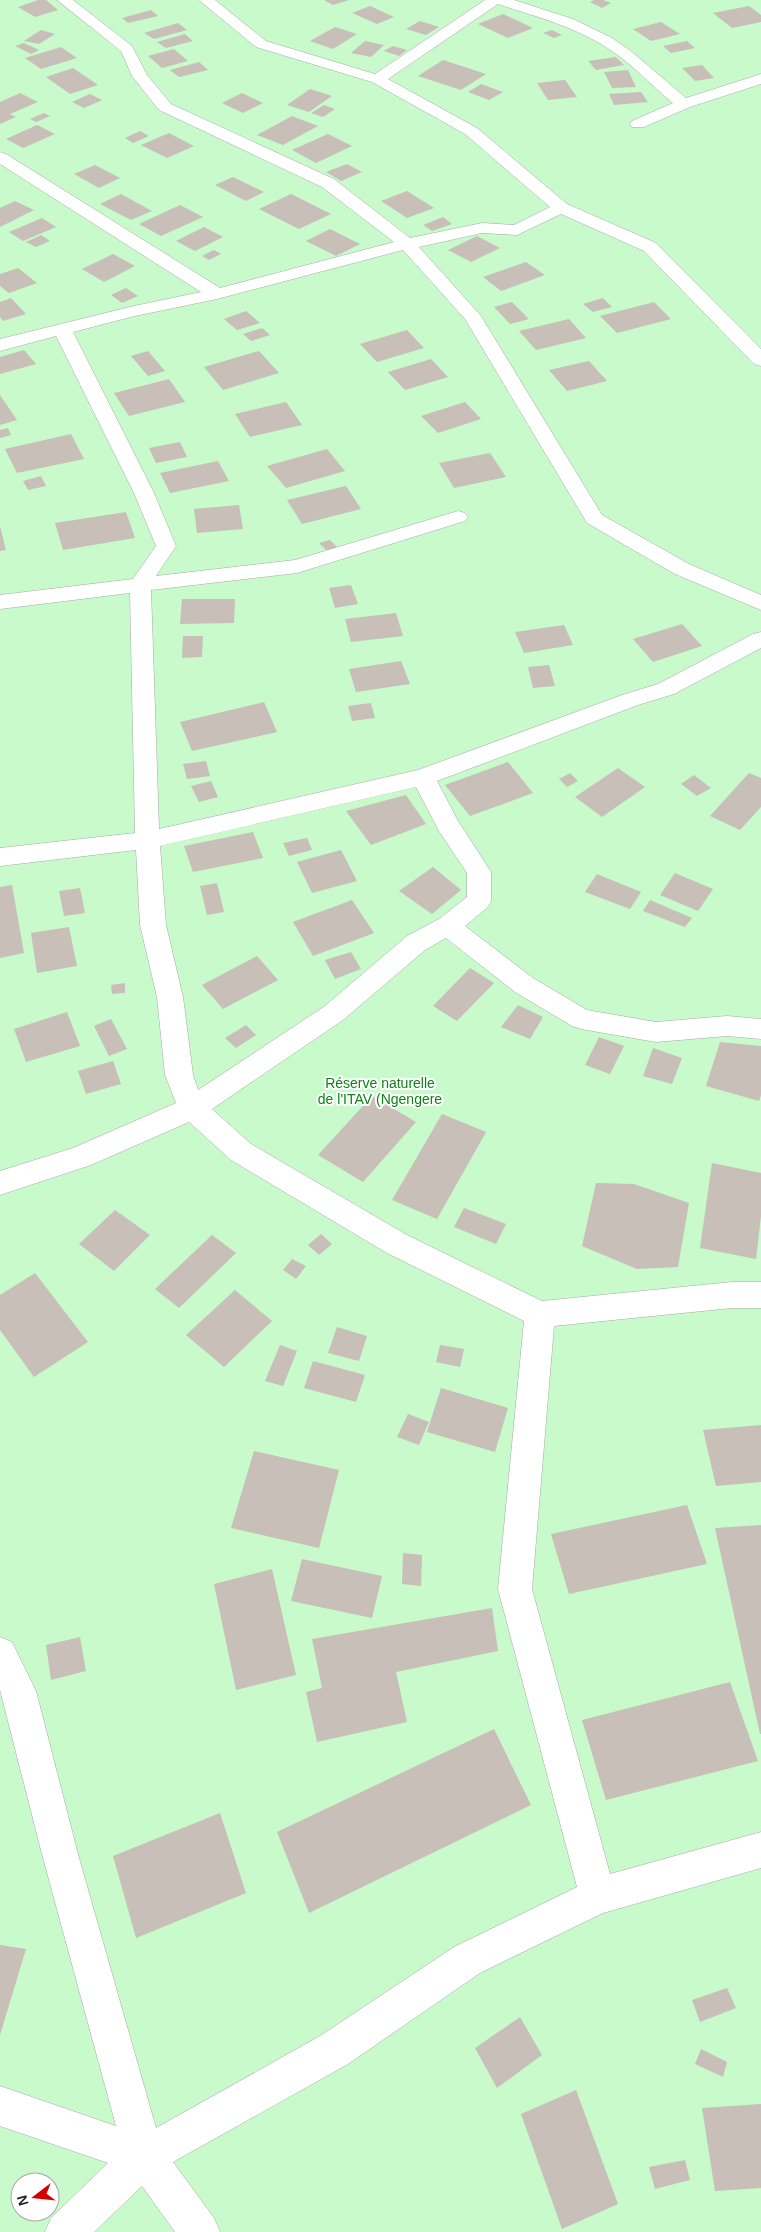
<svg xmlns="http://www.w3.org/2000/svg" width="761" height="2232" viewBox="0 0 761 2232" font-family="Arial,sans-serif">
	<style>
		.park { fill: #c8facc; fill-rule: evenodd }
		.building { fill: #c7bfb8 }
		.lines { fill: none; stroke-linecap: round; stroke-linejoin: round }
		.minor-casing { stroke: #a9a9a9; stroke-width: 1 }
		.minor { fill: #fff; fill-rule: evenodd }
		.labels { text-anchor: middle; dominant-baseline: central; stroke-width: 4; stroke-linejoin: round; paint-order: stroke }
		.park-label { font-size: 14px; fill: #0c8416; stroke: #fff }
	</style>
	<rect width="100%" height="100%" fill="#f2efe9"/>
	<path class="park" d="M 0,0 L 761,0 L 761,2232 L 0,2232 ZM 20,2182 L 50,2182 L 50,2212 L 20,2212 Z"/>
	<g class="building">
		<polygon points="38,0 46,0 58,10 35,17 18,7"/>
		<polygon points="324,0 349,0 333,5"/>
		<polygon points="594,0 603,0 611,3 602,8 590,2"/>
		<polygon points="370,6 394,17 377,24 352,13"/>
		<polygon points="749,6 761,15 761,22 732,28 713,13"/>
		<polygon points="151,10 158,16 128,23 122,18"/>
		<polygon points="503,14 533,28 508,38 478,24"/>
		<polygon points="420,21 439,27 426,35 406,29"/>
		<polygon points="661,22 680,34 651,41 633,29"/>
		<polygon points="178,23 187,30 154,39 144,33"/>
		<polygon points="335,27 357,34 333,49 310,41"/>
		<polygon points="41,30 55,34 39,44 24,41"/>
		<polygon points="552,30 562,35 554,38 543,33"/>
		<polygon points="185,34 193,41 166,48 157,42"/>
		<polygon points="365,41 384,45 371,57 351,53"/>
		<polygon points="687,41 695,48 671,53 663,46"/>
		<polygon points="24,43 39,50 31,54 15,46"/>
		<polygon points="393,46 407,50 399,56 384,51"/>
		<polygon points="61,47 77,58 41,69 25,58"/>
		<polygon points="174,49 188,61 162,68 148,56"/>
		<polygon points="616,57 624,65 596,70 588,61"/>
		<polygon points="443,60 486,74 461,90 418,76"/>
		<polygon points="199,62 208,70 179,77 170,70"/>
		<polygon points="702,65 714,78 695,81 682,68"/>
		<polygon points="73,68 98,85 70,94 46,77"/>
		<polygon points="628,70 636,87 612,88 604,72"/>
		<polygon points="565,80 577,97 548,100 537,83"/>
		<polygon points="481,84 503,92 489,100 468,92"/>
		<polygon points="310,89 332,96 309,112 287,105"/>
		<polygon points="641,92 648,102 614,105 609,94"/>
		<polygon points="20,93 38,102 10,114 16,117 0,124 0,102"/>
		<polygon points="242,93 263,103 243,113 222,103"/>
		<polygon points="90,94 102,100 84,108 72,102"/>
		<polygon points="324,105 335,109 323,117 311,113"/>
		<polygon points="44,113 50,116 36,122 30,119"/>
		<polygon points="292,116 318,126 283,145 257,135"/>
		<polygon points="37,125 55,134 23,148 6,139"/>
		<polygon points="140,131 149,136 133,143 125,138"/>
		<polygon points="169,133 194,146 167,158 141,145"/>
		<polygon points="328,134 352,146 316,163 292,150"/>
		<polygon points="347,164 362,172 341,181 326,172"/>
		<polygon points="95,165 120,178 99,188 74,174"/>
		<polygon points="233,177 264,192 246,201 215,185"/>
		<polygon points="407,191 434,208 407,218 381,201"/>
		<polygon points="121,194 152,211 131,220 100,204"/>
		<polygon points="291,194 331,214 299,229 259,209"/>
		<polygon points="15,201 34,210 0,227 0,208"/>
		<polygon points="180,205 203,217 161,236 139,224"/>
		<polygon points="443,217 452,224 432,231 423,225"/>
		<polygon points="42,218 56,227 23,241 9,232"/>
		<polygon points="204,227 223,237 195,251 176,241"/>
		<polygon points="330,229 360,244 336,256 306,241"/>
		<polygon points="41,235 50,241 36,247 26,242"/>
		<polygon points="477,236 500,248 471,262 448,250"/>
		<polygon points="214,250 221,254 209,260 202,256"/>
		<polygon points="113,254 135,266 104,282 82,269"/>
		<polygon points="526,262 545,275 501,291 483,277"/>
		<polygon points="18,268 37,283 9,293 0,286 0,274"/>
		<polygon points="126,288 138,296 122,303 111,295"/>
		<polygon points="11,298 26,314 3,321 0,317 0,302"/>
		<polygon points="603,298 612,307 593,312 583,304"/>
		<polygon points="512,302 529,319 510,324 494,307"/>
		<polygon points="654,302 671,319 617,333 600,316"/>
		<polygon points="246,311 260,323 237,330 224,319"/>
		<polygon points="569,319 586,338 536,350 519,331"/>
		<polygon points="262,328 270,335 251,341 243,334"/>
		<polygon points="407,330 424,348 377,362 360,344"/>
		<polygon points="24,350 36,364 0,374 0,357"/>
		<polygon points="148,351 165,371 148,376 131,356"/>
		<polygon points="259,351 279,373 223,390 204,367"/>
		<polygon points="431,359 448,377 405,390 388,372"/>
		<polygon points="589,361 607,381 567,391 549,370"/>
		<polygon points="169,379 185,402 129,416 114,393"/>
		<polygon points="0,395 17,420 0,425"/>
		<polygon points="286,402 302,425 250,437 235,414"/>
		<polygon points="465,402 481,419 438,433 421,416"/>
		<polygon points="8,428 11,435 0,438 0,430"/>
		<polygon points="71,434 84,459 17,473 5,449"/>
		<polygon points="180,442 187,457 156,463 149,448"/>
		<polygon points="327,449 345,471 286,488 267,466"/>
		<polygon points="490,453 506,477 454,488 439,463"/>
		<polygon points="218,461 229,481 170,493 160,473"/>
		<polygon points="41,476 46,486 28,490 23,481"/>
		<polygon points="346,486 361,509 302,524 287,500"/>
		<polygon points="239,505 243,529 197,533 194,509"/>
		<polygon points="126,512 135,538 63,550 55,523"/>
		<polygon points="0,526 6,550 0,551"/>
		<polygon points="330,540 338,548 328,552 319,543"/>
		<polygon points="351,585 358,604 335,608 329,588"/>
		<polygon points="182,599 235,599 234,623 180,624"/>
		<polygon points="396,613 403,636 351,642 345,619"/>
		<polygon points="682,624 702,646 653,662 633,639"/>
		<polygon points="564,625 573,645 524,653 515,632"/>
		<polygon points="183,636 203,636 202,657 182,658"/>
		<polygon points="401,661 410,684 356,692 349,669"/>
		<polygon points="549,665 555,686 533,688 528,667"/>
		<polygon points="264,702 277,732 192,751 180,722"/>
		<polygon points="371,703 375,718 352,721 348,706"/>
		<polygon points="206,761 210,776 187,779 183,764"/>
		<polygon points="508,762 533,793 470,816 445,785"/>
		<polygon points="618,768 645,787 602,817 575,797"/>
		<polygon points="570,773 578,781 567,787 559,779"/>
		<polygon points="749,773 761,778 761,807 740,830 710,816"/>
		<polygon points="694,775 711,788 697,796 681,784"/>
		<polygon points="211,781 218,797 199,802 191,786"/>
		<polygon points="406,795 426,824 371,845 346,811"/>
		<polygon points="253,832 263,858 193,872 184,846"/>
		<polygon points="307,838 312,850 289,856 283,843"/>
		<polygon points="341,850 357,881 312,893 297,862"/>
		<polygon points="433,867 461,890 432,914 399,891"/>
		<polygon points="675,873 713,889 698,911 660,895"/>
		<polygon points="597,874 641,892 630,909 585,892"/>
		<polygon points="217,883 224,912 207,915 200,886"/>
		<polygon points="12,885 24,953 0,958 0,887"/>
		<polygon points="80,888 85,913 64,916 59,891"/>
		<polygon points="352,900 374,933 313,956 293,922"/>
		<polygon points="650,900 692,918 685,927 643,911"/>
		<polygon points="69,927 77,966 37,973 31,933"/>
		<polygon points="351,952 361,969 335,979 325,960"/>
		<polygon points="257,956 278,980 223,1009 202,985"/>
		<polygon points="470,968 494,983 457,1021 433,1006"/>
		<polygon points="125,983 125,993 112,994 111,985"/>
		<polygon points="518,1005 543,1017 530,1039 501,1027"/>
		<polygon points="67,1012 80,1046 26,1062 14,1029"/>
		<polygon points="111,1019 127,1049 109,1056 94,1026"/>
		<polygon points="246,1025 256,1035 236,1048 225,1038"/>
		<polygon points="599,1037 624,1046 610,1074 585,1065"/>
		<polygon points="720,1042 761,1046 761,1095 759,1101 706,1086"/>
		<polygon points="653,1048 682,1058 672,1084 643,1076"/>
		<polygon points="113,1061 121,1084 86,1094 78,1071"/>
		<polygon points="372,1096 416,1122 363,1182 318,1155"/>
		<polygon points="442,1114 486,1132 437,1219 392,1200"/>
		<polygon points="712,1163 761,1173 761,1216 756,1259 700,1248"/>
		<polygon points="596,1183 634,1184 689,1203 678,1267 637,1269 582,1246"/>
		<polygon points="464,1208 506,1224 496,1244 454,1227"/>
		<polygon points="115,1210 150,1235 114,1271 79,1244"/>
		<polygon points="321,1234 332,1244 319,1255 308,1245"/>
		<polygon points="212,1235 236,1253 179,1308 155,1289"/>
		<polygon points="292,1259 306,1266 296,1279 283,1270"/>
		<polygon points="35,1273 88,1342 34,1377 0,1330 0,1295"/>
		<polygon points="235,1290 272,1321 224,1367 186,1335"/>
		<polygon points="337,1327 367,1336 359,1361 328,1353"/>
		<polygon points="280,1345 297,1351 283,1386 265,1381"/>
		<polygon points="440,1345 464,1349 460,1367 436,1362"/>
		<polygon points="313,1361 365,1375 356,1402 304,1388"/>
		<polygon points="441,1388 508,1408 495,1452 427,1432"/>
		<polygon points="408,1414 429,1422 419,1445 397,1437"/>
		<polygon points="761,1425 761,1482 716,1486 703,1430"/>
		<polygon points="254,1451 339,1470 319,1548 231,1528"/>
		<polygon points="687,1505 707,1564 569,1594 551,1534"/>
		<polygon points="761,1525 761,1734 760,1734 715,1528"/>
		<polygon points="403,1553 422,1555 421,1586 402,1584"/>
		<polygon points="302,1559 382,1576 372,1618 291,1601"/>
		<polygon points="272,1569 296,1675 236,1690 214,1584"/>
		<polygon points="492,1608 498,1651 396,1672 407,1722 317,1742 306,1692 322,1688 312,1639"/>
		<polygon points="80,1637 86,1671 51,1680 46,1645"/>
		<polygon points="730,1682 758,1761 606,1800 582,1720"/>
		<polygon points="494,1729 531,1805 309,1913 277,1832"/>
		<polygon points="220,1813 246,1893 136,1938 113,1856"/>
		<polygon points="0,1945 26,1949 0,2035"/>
		<polygon points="727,1988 736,2008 700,2022 692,2000"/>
		<polygon points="520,2017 542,2055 497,2088 475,2048"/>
		<polygon points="701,2049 727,2062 723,2077 695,2064"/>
		<polygon points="576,2090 618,2204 562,2229 521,2114"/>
		<polygon points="761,2104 761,2188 715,2191 702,2108"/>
		<polygon points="685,2160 690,2180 655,2189 649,2167"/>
	</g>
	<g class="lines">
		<defs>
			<path id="minor" d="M 57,0 L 73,0 L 132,46 L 147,75 L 171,104 L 334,179 L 410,238 L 482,223 L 514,225 L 550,207 L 465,134 L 372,82 L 256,47 L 199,0 L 215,0 L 266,41 L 375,74 L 485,0 L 514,0 L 573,19 L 612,38 L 632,52 L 686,98 L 761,74 L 761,84 L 690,107 L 644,127 L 632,127 L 630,124 L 632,121 L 673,103 C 652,86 634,66 612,51 C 577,27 537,17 498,4 L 388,79 L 477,128 L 567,204 L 656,243 L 761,349 L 761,366 L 754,364 L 644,251 L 561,214 L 517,235 L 482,233 L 419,247 L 481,316 L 602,515 L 689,564 L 761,595 L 761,610 L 675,574 L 587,523 L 465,319 L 403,250 L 217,299 L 135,316 L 73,332 L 154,493 L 176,546 L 156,576 L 295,560 L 458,511 L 465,513 L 468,517 L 465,521 L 297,573 L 151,590 L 159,829 L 418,770 L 622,695 L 658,684 L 753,634 L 761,632 L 761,648 L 674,694 L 638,705 L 437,781 L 458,821 L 491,872 L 491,901 L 488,907 L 465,926 L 533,978 L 587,1010 L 656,1022 L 727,1016 L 761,1019 L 761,1039 L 727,1036 L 656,1042 L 581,1029 L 572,1026 L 515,992 L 446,938 L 425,950 L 343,1020 L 212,1109 L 251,1144 L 407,1235 L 542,1301 L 732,1282 L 761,1282 L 761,1308 L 732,1308 L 554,1326 L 532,1589 L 610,1874 L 761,1832 L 761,1868 L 603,1913 L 480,1973 L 348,2064 L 173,2162 L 214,2218 L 220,2232 L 175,2232 L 142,2186 L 94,2232 L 45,2232 L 51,2218 L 108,2163 L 0,2126 L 0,2086 L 116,2126 L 43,1858 L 0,1690 L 0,1637 L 12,1642 L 36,1691 L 79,1858 L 156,2128 L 320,2036 L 454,1947 L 577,1887 L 498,1589 L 524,1321 L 387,1253 L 231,1160 L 189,1122 L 91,1165 L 0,1195 L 0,1171 L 73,1148 L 176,1103 L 165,1075 L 157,997 L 140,925 L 136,850 L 0,866 L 0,848 L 135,833 L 130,593 L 0,609 L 0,595 L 133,579 L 156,546 L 134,493 L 56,336 L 0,351 L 0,339 L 134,306 L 201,292 L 0,164 L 0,152 L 6,154 L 220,288 L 394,242 L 322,187 L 159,110 L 132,76 L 121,51 ZM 416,787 L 439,831 L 467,873 L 467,897 L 439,919 L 407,936 L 325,1006 L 198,1090 L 193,1075 L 183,997 L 166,925 L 160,846 Z"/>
		</defs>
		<use href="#minor" class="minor-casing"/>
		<use href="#minor" class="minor"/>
	</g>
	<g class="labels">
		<g class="park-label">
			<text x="380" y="1083">Réserve naturelle<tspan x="380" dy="16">de l'ITAV (Ngengere</tspan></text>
		</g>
	</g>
	<g transform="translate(35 2197) rotate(254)"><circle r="24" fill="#ffffff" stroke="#a7a7a7"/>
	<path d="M0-4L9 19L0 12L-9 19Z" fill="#d40000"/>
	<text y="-8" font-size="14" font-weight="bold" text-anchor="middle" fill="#222222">N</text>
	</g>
</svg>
